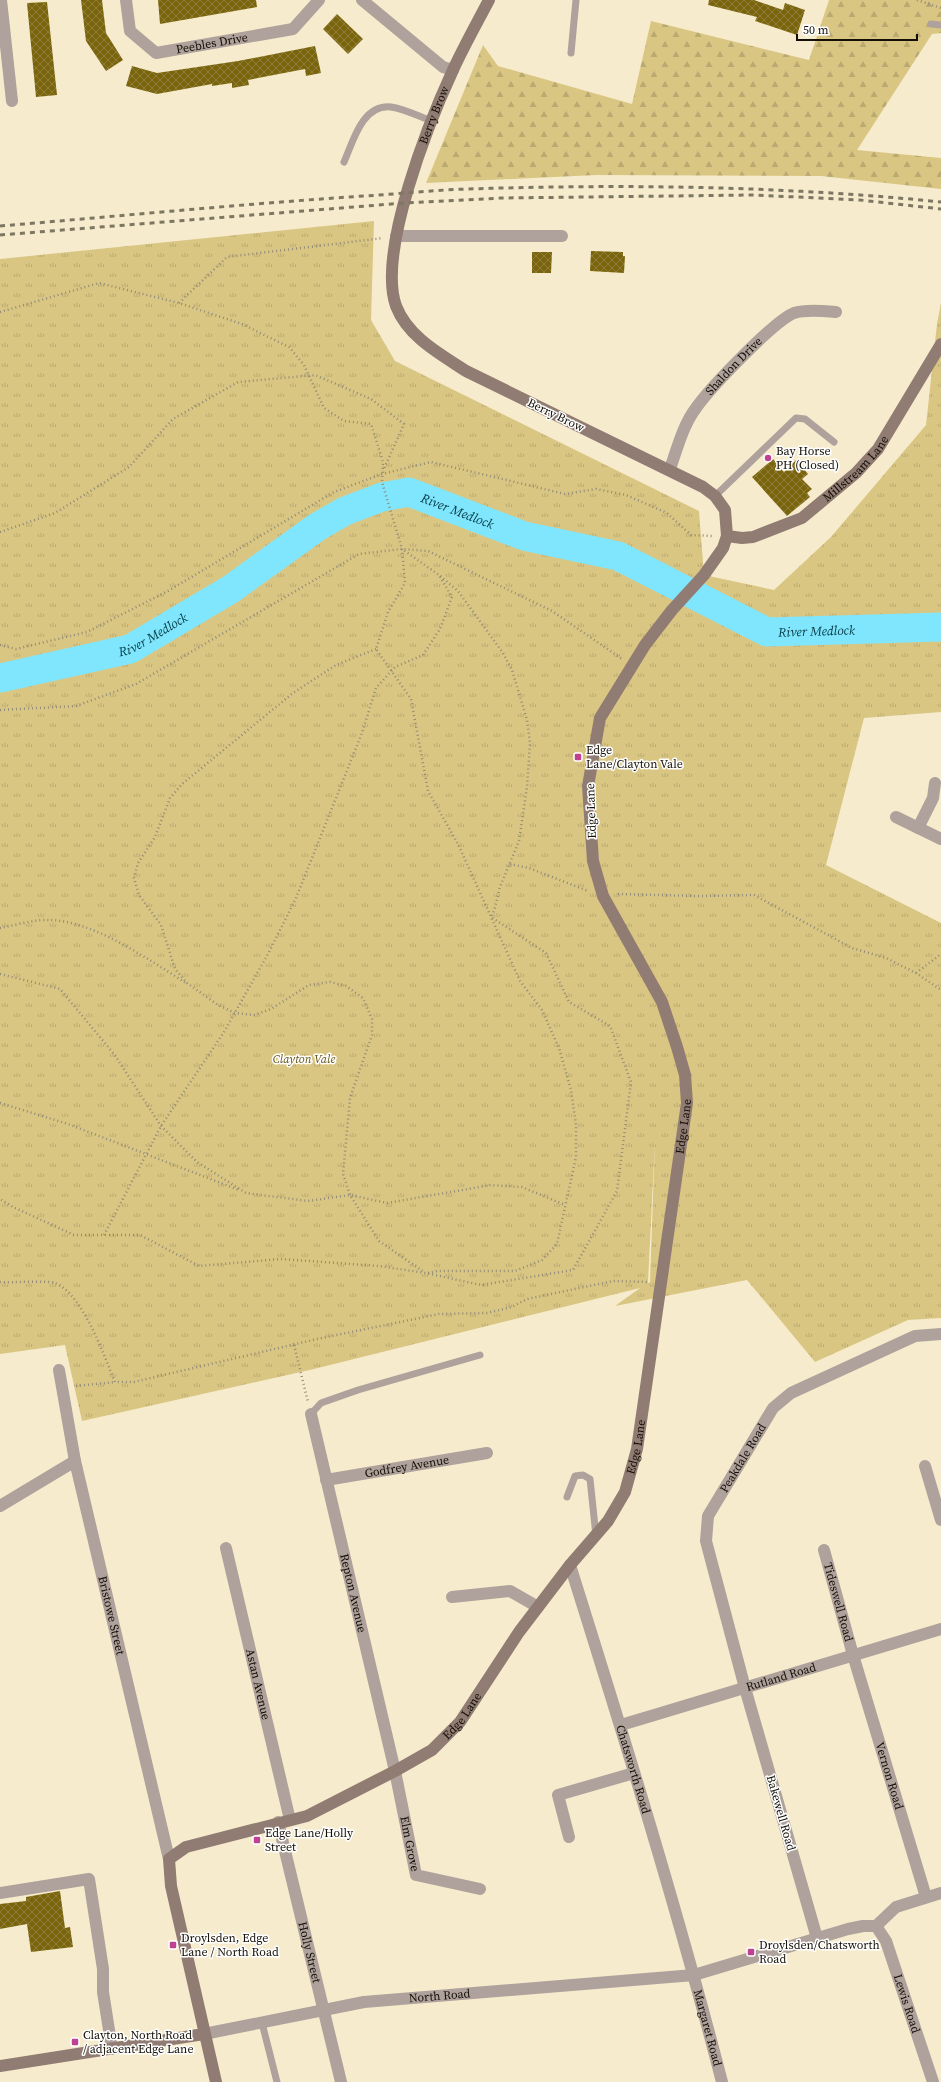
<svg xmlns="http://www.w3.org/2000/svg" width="941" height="2082" viewBox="0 0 941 2082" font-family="'Source Serif 4',serif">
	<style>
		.forest { fill: url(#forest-firs) }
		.park { fill: url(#park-tufts); fill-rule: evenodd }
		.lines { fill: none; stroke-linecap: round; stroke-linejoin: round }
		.river { stroke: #7fe6fd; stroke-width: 29 }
		.building { fill: url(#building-cross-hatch) }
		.path { stroke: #928b75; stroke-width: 2.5; stroke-dasharray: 1 3; stroke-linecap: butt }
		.lane { stroke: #afa19b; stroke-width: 7 }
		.street { stroke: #afa19b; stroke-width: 12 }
		.secondary { stroke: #917c74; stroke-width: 12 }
		.rail { stroke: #7d7663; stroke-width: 3; stroke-dasharray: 5 5; stroke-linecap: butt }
		.poi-dot { fill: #be4291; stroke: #fff; stroke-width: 1.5 }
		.labels { text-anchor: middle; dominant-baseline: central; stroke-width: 3; stroke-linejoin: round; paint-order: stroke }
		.street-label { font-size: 12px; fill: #130f05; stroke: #fff }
		.poi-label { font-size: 12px; fill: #130f05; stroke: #fff; text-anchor: start }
		.park-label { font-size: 12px; font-style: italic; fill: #64541a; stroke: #fff }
		.water-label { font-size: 13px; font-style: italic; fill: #053942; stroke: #fff }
	</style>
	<defs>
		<pattern id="forest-firs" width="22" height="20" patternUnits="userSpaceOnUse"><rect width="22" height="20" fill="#dac683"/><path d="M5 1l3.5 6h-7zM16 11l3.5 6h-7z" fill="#baa970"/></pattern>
		<pattern id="park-tufts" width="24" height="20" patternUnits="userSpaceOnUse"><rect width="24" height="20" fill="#dac683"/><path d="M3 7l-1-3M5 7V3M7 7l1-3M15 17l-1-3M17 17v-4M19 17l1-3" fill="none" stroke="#baa970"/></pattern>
		<pattern id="building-cross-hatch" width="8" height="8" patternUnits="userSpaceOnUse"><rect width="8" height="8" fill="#7b650c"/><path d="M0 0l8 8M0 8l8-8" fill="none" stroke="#8d7e3e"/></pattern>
	</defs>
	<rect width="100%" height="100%" fill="#f6eccd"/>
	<polygon class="forest" points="829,0 941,0 941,33 932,34 857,150 941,158 941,189 821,176 596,175 426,183 483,45 498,66 632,104 651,21 809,60"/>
	<path class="park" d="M 374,221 L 371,320 L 395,361 L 699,511 L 704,575 L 774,590 L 831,537 L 926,425 L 937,324 L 941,303 L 941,712 L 864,718 L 826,865 L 941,923 L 941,1318 L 908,1320 L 815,1362 L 747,1280 L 615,1306 L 640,1288 L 314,1369 L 82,1421 L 65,1345 L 0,1354 L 0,259 ZM 655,1140 L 650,1282 L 648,1283 Z"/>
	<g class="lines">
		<path class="river" id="s1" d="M 0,678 L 130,649 L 231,589 L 317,527 L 345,511 L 382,497 L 409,492 L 524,536 L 618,556 L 767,632 L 941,627"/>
	</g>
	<g class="building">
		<polygon points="81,0 102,0 106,33 123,60 106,71 86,41"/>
		<polygon points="158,0 256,0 257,7 160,24"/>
		<polygon points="709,0 754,0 783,10 785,3 805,10 797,35 755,21 757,17 708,5"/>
		<polygon points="47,2 57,95 36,97 27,3"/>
		<polygon points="337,14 363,39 348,54 323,29"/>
		<polygon points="315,46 321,73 306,76 305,69 248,80 249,85 232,88 232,83 212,86 212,84 157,94 126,86 132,66 157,73 238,61"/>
		<polygon points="591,251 623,252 623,256 625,256 624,273 590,271"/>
		<polygon points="532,252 552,252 551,273 532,273"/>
		<polygon points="773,459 784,472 796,460 808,474 802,479 812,489 807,493 810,497 787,516 752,477"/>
		<polygon points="60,1891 65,1928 70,1927 73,1947 31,1952 27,1924 0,1929 0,1904 26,1901 26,1897"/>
	</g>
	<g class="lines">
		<g class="path">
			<polyline points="917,0 941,8"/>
			<polyline points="179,303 227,257 383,238"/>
			<polyline points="0,312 99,283 179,303 242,324 289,347 304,365 324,408 344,421 371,424 383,462 382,482 402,549 405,583 388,612 376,649 411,699 428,791 458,844 491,917 546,953 569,1002 610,1026 631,1082 617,1191 573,1270 481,1285 426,1273 379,1266 281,1259 199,1266 140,1235 74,1235 13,1207 0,1199"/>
			<polyline points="0,532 55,513 129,467 173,419 238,382 315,375 371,399 404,424 383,471"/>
			<polyline points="0,645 16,649 87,632 168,591 334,492 382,474 431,462 565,494 596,489 626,495 667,513 691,535 712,536"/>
			<polyline points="376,649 336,665 293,693 182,784 170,798 155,837 138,863 134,878 139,895 161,925 175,969 187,983 218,1005 235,1013 254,1015 271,1009 309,985 330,982 346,986 363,998 372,1019 372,1035 350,1098 343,1174 350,1195 379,1241 424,1272"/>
			<polyline points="0,710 76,706 136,684 359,554 402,549 428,551 552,611 622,659"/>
			<polyline points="510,864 529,868 588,891"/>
			<polyline points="618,894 698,896 754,895 852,948 886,958 916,973 941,990"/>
			<path d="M 0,928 C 16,925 35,919 51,920 C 96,922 149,960 186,983"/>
			<polyline points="916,973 941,954"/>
			<polyline points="0,974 60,989 114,1054 161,1126 197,1162 246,1193 308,1201 350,1195 387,1203 491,1185 522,1187 565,1205"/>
			<polyline points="0,1103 68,1124 239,1190"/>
			<polyline points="104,1235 161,1126 224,1032 268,954 296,898 362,733 376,688 395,667 423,655 440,629 452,597 439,575 402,549"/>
			<polyline points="428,1273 437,1271 515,1271 542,1260 557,1244 576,1157 576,1125 571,1090 559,1048 542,1010 520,981 491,917 494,911 500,887 519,841 527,787 530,743 527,720 512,670 503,653 458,591 439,575"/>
			<path d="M 0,1282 C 12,1283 46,1280 55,1283 C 83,1294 104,1356 115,1382 L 134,1382 L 317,1339 L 439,1314 L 487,1313 L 512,1307 L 527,1299 L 613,1281 L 647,1282"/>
			<polyline points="294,1345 308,1402"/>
			<polyline points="76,1386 115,1382"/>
		</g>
		<g class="lane">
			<polyline points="931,24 941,25"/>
			<polyline points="571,53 576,0"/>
			<path d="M 344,162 C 353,142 362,104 391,107 C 405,109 420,117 432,121"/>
			<polyline points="715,496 796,418 805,419 834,442"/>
			<polyline points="311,1414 321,1403 358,1390 480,1355"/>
			<polyline points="567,1497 575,1476 583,1475 590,1479 596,1536"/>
			<polyline points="262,2023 277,2082"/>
		</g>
		<g class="street">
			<polyline points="1,0 12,101"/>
			<path id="s2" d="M 126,0 L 130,31 L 156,53 L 293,29 L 319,0"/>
			<polyline points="362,0 443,67 453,70"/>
			<polyline points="396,236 562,236"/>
			<path id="s3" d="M 670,469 C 677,449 683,425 696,408 C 710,388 774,321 794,313 C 806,309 824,311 836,312"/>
			<polyline points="896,817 941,839"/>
			<polyline points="918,828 933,798 935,783"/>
			<path id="s4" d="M 59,1370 L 75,1461 L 169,1859"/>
			<path id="s5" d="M 311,1414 L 395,1771 L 416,1875 L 480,1889"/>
			<polyline points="925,1466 941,1520"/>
			<path id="s6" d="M 326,1480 L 487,1453"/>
			<polyline points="0,1506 75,1461"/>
			<path id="s7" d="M 226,1548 L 290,1820"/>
			<path id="s8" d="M 824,1550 L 853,1655 L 926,1897"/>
			<path id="s9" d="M 570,1565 C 624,1737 677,1908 722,2082"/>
			<polyline points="452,1597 510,1591 538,1607"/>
			<path id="s10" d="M 621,1725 L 941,1629"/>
			<path id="s11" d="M 278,1822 L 341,2082"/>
			<polyline points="569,1837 558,1795 634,1773"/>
			<polyline points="0,1893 89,1879 103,1969 103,1992 112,2049"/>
			<path id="s12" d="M 876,1926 L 886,1941 L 933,2082"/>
			<polyline points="876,1926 896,1907 941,1893"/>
			<path id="s13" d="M 817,1938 L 745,1688 L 706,1541 L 708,1516 L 773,1408 L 791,1393 L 915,1336 L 941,1334"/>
			<path id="s14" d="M 204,2034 L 364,2002 L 694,1975 L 848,1929 L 863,1926 L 876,1926"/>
		</g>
		<g class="secondary">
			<path id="s15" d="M 727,536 L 742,538 L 753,537 L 802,518 L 856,473 L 878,449 L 941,344"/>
			<polyline points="0,2066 204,2034"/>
			<path id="s16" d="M 216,2082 L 171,1886 L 169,1859 L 186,1847 L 307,1816 L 395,1771 L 432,1750 L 460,1722 L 519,1632 L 570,1565 L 608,1521 L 625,1492 L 637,1449 L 687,1103 L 685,1075 L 677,1047 L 662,1002 L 603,896 L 593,861 L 588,786 L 600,718 L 645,645 L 672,610 L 704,575 L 723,548 L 727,536 L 725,510 L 715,496 L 703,487 L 466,371 C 440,354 408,337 396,306 C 377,252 429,122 453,70 C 464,46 477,23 489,0"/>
		</g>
		<g class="rail">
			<path d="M 0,226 C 121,216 242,204 364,196 C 398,194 433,190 468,189 C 626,184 784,186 941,202"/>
			<polyline points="0,235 404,203 501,198 754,195 860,200 941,209"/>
		</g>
	</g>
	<g class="poi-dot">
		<circle cx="768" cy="458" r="4"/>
		<rect x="574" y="753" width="8" height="8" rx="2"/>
		<rect x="253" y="1836" width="8" height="8" rx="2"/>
		<rect x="169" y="1941" width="8" height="8" rx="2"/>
		<rect x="747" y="1948" width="8" height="8" rx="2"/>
		<rect x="71" y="2038" width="8" height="8" rx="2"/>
	</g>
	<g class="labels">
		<g class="street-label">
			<text stroke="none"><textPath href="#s2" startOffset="122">Peebles Drive</textPath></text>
			<text stroke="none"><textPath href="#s16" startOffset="2479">Berry Brow</textPath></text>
			<text stroke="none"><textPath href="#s3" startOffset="123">Shaldon Drive</textPath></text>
			<text transform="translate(556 415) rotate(26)">Berry Brow</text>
			<text stroke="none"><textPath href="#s15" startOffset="152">Millstream Lane</textPath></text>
			<text transform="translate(591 811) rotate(-92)">Edge Lane</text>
			<text stroke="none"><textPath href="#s16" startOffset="1209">Edge Lane</textPath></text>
			<text stroke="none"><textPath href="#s16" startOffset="885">Edge Lane</textPath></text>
			<text stroke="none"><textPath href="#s13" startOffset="505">Peakdale Road</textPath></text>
			<text stroke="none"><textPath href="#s6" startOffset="82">Godfrey Avenue</textPath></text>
			<text stroke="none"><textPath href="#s5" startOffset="184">Repton Avenue</textPath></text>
			<text stroke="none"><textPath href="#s8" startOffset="54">Tideswell Road</textPath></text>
			<text stroke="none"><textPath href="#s4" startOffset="251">Bristowe Street</textPath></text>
			<text stroke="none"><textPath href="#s10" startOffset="167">Rutland Road</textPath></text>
			<text stroke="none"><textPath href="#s7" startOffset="140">Astan Avenue</textPath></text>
			<text stroke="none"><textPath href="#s16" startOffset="561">Edge Lane</textPath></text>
			<text stroke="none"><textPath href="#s9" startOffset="214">Chatsworth Road</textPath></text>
			<text stroke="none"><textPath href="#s8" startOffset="235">Vernon Road</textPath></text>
			<text transform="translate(781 1813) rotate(74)">Bakewell Road</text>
			<text stroke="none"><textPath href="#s5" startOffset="441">Elm Grove</textPath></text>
			<text stroke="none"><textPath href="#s11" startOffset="134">Holly Street</textPath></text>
			<text stroke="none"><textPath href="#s14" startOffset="239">North Road</textPath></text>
			<text stroke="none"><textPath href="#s12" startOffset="84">Lewis Road</textPath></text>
			<text stroke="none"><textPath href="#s9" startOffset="483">Margaret Road</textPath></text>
		</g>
		<g class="poi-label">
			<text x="776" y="451">Bay Horse<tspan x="776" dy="14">PH (Closed)</tspan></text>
			<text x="586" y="750">Edge<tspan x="586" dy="14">Lane/Clayton Vale</tspan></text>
			<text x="265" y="1833">Edge Lane/Holly<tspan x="265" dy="14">Street</tspan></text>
			<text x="181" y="1938">Droylsden, Edge<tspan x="181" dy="14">Lane / North Road</tspan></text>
			<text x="759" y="1945">Droylsden/Chatsworth<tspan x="759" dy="14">Road</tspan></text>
			<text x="83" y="2035">Clayton, North Road<tspan x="83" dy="14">/ adjacent Edge Lane</tspan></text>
		</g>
		<g class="park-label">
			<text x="304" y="1059">Clayton Vale</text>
		</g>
		<g class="water-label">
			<text stroke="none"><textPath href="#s1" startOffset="508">River Medlock</textPath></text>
			<text stroke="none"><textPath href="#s1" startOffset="892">River Medlock</textPath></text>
			<text stroke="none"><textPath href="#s1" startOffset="160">River Medlock</textPath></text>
		</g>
	</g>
	<path d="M797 34v6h120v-6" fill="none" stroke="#130f05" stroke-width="2"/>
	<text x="803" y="34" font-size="12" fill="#130f05" stroke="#ffffff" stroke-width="3" paint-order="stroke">50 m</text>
</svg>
